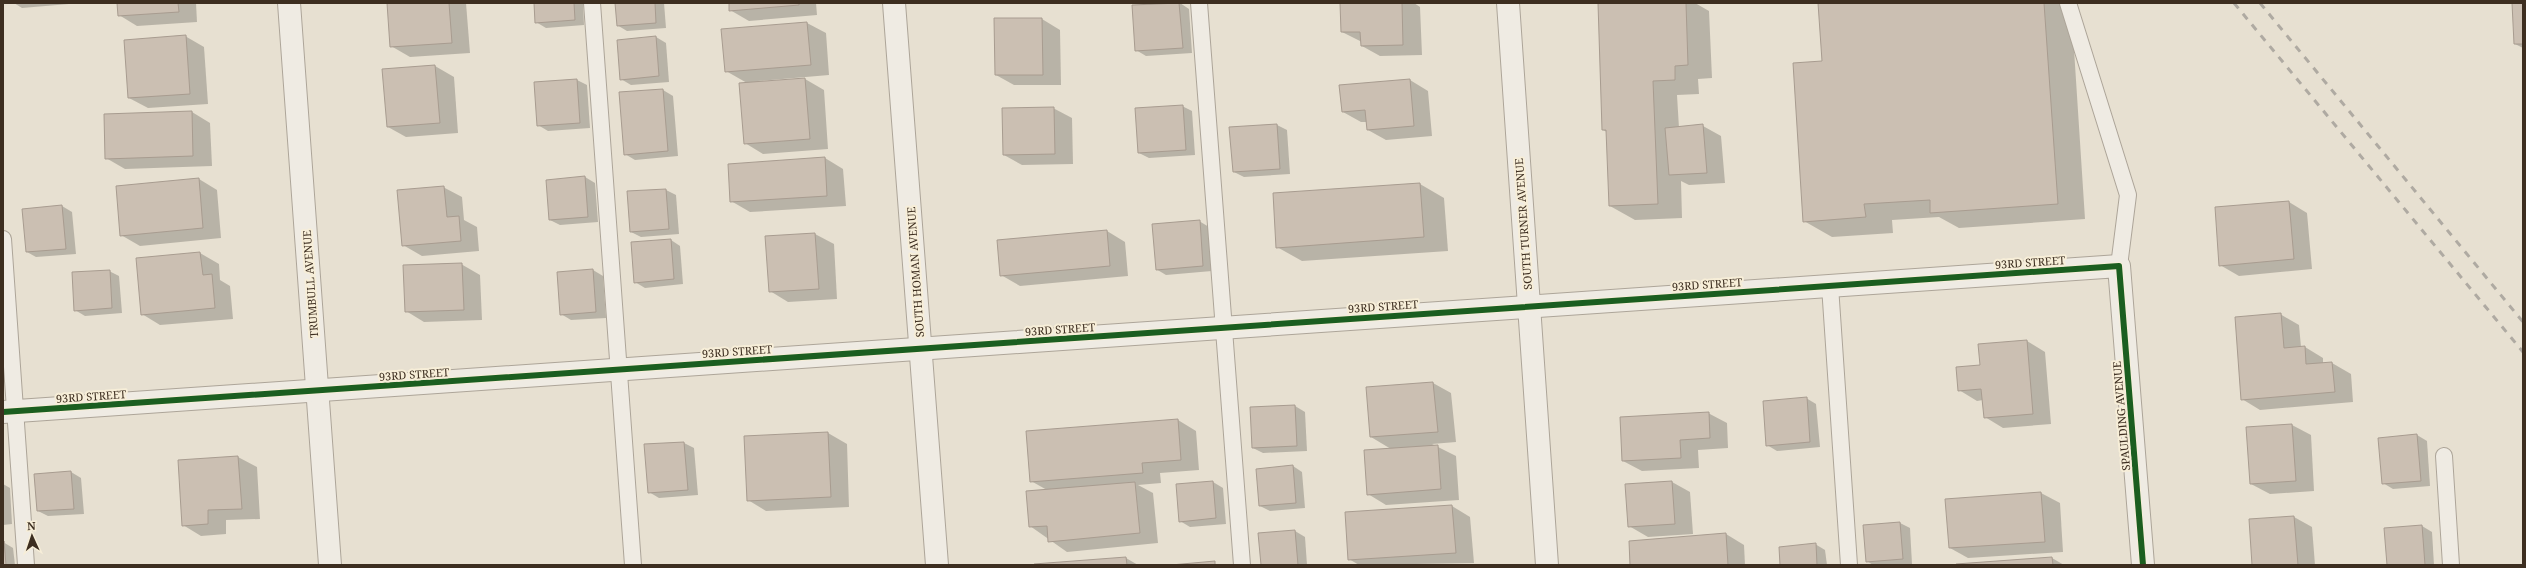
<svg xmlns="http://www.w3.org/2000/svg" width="2526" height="568" viewBox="0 0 2526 568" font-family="'Noto Serif',serif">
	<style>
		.shadow { fill: #0003 }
		.building { fill: #cbbfb2; stroke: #a89c90 }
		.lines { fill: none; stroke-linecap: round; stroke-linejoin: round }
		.service-casing { stroke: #ada599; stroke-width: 18 }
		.minor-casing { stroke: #ada599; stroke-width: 24 }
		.service { stroke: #efebe3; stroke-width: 16 }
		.minor { stroke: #efebe3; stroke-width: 22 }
		.rail { stroke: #afaaa2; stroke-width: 3; stroke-dasharray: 7 7; stroke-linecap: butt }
		.cycleway-casing { stroke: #f7eed8; stroke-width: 8 }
		.cycleway { stroke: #1b5e20; stroke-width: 6 }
		.labels { text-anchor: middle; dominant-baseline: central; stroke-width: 4; stroke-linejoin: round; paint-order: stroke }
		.street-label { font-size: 11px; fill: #3d2e20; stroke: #f7eed8 }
	</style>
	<rect width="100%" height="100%" fill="#e7e0d1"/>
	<g class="shadow">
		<polygon points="14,3 69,3 69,4 22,8"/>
		<polygon points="118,3 196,3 197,22 137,26 119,15"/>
		<polygon points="388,3 466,3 470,53 410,57 391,46"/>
		<polygon points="535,3 583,3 584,25 546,28 536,22"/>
		<polygon points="616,3 664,3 666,28 627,31 617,25"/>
		<polygon points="730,3 816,3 817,15 749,21 730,10"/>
		<polygon points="999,3 1016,3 1001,4"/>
		<polygon points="1146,3 1180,3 1189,9 1192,53 1146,56 1136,50 1150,5"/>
		<polygon points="1341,3 1414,3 1420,7 1422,55 1380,56 1362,46 1362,42 1342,32"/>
		<polygon points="1599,3 1695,3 1709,11 1712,78 1698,79 1699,94 1677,95 1679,128 1703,126 1721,136 1725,183 1689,185 1681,181 1682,218 1635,220 1610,206 1607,132 1603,130"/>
		<polygon points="1833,3 2071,3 2085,219 1959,228 1939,217 1892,220 1893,233 1832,237 1804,221 1823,62"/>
		<polygon points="2513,3 2523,3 2523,48 2515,44"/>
		<polygon points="1042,19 1060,30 1061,85 1014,85 996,75"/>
		<polygon points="807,23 826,33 829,75 758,81 758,83 805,79 824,90 828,149 763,154 745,143 747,83 726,71 722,30"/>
		<polygon points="185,36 204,47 208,104 148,108 129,98"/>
		<polygon points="656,37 666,43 669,82 631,85 621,79"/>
		<polygon points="435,66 454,77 458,133 406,137 388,127 384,70"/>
		<polygon points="577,80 587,85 590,128 548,131 538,125"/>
		<polygon points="1410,80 1428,91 1432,136 1386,140 1368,130 1367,122 1361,122 1343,112"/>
		<polygon points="663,90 673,96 678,156 635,160 625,154"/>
		<polygon points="1182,106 1192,111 1195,155 1149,158 1139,153"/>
		<polygon points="1053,108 1072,118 1073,164 1022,165 1004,155"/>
		<polygon points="192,112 210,123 212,166 125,169 106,158"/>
		<polygon points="1277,125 1287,130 1290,174 1244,177 1234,172"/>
		<polygon points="825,158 843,169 846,206 750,212 731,201"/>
		<polygon points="585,177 595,183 598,222 560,225 550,220"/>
		<polygon points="199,179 217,190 221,238 140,246 121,235"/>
		<polygon points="1420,184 1444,198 1448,251 1302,261 1277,247"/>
		<polygon points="443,187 462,197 464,220 477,227 479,251 422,256 403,245"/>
		<polygon points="666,190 676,195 679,234 641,237 631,232"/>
		<polygon points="2289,202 2307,213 2312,269 2239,276 2220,265"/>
		<polygon points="62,206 72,212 76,254 36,257 27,252 24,209"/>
		<polygon points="1199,221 1209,227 1212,271 1166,275 1156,269"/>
		<polygon points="1107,231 1125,242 1128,276 1020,286 1001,275"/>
		<polygon points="815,234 834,244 837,299 788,302 770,291 766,237"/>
		<polygon points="671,240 680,246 683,284 645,288 635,282"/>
		<polygon points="200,253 219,264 220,280 230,286 233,319 160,325 142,314 137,259"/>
		<polygon points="461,264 480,275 482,320 424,322 406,311"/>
		<polygon points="593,270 603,276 606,318 571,320 561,314"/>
		<polygon points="109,271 119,276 122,313 85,316 75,310"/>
		<polygon points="2280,314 2299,325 2301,347 2305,347 2323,358 2323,364 2332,363 2351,374 2353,402 2260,410 2242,399"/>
		<polygon points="2027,341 2045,352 2051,424 2003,428 1985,417 1983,400 1977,401 1959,390 1981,366"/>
		<polygon points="1433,383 1451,393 1456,442 1432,444 1456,456 1459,500 1386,505 1368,494 1391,449 1371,437"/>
		<polygon points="1806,398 1816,404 1820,447 1777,451 1767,445"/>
		<polygon points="1295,406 1305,412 1307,451 1263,453 1253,448"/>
		<polygon points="1708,413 1727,423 1728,448 1698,450 1699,468 1642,471 1623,461"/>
		<polygon points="1178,420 1196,431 1199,470 1160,473 1161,483 1138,485 1153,493 1158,543 1067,552 1030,526 1047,490 1031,481"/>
		<polygon points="2292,425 2311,435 2314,491 2270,494 2251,484 2248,428"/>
		<polygon points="828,433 847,444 849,507 766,511 748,500 745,437"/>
		<polygon points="2417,435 2427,441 2430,486 2393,489 2383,483"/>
		<polygon points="684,443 694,448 698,495 659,498 649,492 645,445"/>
		<polygon points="238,457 257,467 260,519 226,520 226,534 201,536 183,525 179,461"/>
		<polygon points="1293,466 1302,472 1305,508 1270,511 1260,506"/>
		<polygon points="71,472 81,478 84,514 48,516 38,511"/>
		<polygon points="1213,482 1223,488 1226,524 1190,527 1180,521"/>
		<polygon points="1672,482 1690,492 1693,534 1648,537 1629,526"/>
		<polygon points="3,484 10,488 12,524 3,525"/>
		<polygon points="2041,493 2060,503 2063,552 1968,558 1950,548 1946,500"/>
		<polygon points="1452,506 1470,517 1474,563 1359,565 1349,559"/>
		<polygon points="2294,517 2312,527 2315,565 2253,565 2250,520"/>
		<polygon points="1900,523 1910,528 1912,564 1873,565 1867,561"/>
		<polygon points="2422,526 2432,532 2434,565 2388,565 2385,529"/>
		<polygon points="1295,531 1305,537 1307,565 1262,565"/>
		<polygon points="1726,534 1744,545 1745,565 1631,565"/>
		<polygon points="3,542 13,548 15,565 3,565"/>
		<polygon points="1815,544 1825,550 1827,565 1781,565"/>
		<polygon points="1126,558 1138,565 1040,565"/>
		<polygon points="2052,558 2064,565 1957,565"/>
	</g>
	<g class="building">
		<polygon points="117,3 178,3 179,12 118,16"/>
		<polygon points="387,3 449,3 452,43 390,47"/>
		<polygon points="534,3 574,3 575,20 535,23"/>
		<polygon points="615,3 655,3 656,23 617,26"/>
		<polygon points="729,3 799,3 799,5 729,11"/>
		<polygon points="1179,3 1183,48 1135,51 1132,5"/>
		<polygon points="1340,3 1402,3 1403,45 1361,46 1360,32 1341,32"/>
		<polygon points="1598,3 1686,3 1688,65 1675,66 1675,80 1653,81 1658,204 1609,206 1606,130 1602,130"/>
		<polygon points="1818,3 2044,3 2058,204 1930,213 1930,200 1864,204 1866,217 1803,222 1793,63 1822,61"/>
		<polygon points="2512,3 2523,3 2523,44 2514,44"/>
		<polygon points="994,18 1042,18 1043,75 995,75"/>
		<polygon points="807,22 811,65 725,72 721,29"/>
		<polygon points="186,35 190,94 128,98 124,40"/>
		<polygon points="656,36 659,76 620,80 617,40"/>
		<polygon points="435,65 440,123 387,127 382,69"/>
		<polygon points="805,78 810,139 744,144 739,83"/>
		<polygon points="577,79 580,123 537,126 534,82"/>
		<polygon points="1410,79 1414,126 1367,130 1365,110 1342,112 1339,85"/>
		<polygon points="663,89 668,151 624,155 619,92"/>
		<polygon points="1183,105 1186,150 1138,153 1135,108"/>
		<polygon points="1054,107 1055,154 1003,155 1002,108"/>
		<polygon points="192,111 193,156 105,159 104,114"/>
		<polygon points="1277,124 1280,169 1233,172 1229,127"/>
		<polygon points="1703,124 1707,173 1669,175 1665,128"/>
		<polygon points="825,157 827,196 730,202 728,164"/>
		<polygon points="585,176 588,217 549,220 546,180"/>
		<polygon points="199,178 203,228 120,236 116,186"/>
		<polygon points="1420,183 1424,237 1276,248 1273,193"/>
		<polygon points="444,186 447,217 459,216 461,241 402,246 397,190"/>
		<polygon points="666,189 669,229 630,232 627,191"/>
		<polygon points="2289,201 2294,259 2219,266 2215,207"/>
		<polygon points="62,205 66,249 26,252 22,209"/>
		<polygon points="1200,220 1203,266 1156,270 1152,224"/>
		<polygon points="1107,230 1110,266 1000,276 997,240"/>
		<polygon points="815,233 819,289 769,292 765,236"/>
		<polygon points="671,239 674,279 634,283 631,242"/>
		<polygon points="200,252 203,275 212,274 215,308 141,315 136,258"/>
		<polygon points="462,263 464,310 405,312 403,265"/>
		<polygon points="593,269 596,312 560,315 557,272"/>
		<polygon points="110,270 112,308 74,311 72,272"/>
		<polygon points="2281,313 2284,348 2305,346 2306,364 2332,362 2335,392 2241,400 2235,317"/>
		<polygon points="2027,340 2033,414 1984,418 1981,389 1958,391 1956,367 1980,365 1978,344"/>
		<polygon points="1433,382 1438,432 1370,437 1366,387"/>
		<polygon points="1807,397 1810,442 1766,446 1763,401"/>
		<polygon points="1295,405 1297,446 1252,448 1250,407"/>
		<polygon points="1709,412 1710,438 1680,440 1681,458 1622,461 1620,417"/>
		<polygon points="1178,419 1181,460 1142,463 1143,473 1030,482 1026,431"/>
		<polygon points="2292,424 2296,481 2250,484 2246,427"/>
		<polygon points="828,432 831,497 747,501 744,436"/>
		<polygon points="2417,434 2421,481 2382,484 2378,438"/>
		<polygon points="684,442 688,490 648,493 644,444"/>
		<polygon points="1438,445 1441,489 1367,495 1364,450"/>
		<polygon points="238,456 242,509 208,510 208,524 182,526 178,460"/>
		<polygon points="1293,465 1296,503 1259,506 1256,469"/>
		<polygon points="71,471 74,509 37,511 34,474"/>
		<polygon points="1213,481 1216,518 1179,522 1176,484"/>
		<polygon points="1672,481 1675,524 1628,527 1625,484"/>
		<polygon points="1135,482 1140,533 1048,542 1047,526 1029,527 1026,491"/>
		<polygon points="2041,492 2045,542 1949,548 1945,499"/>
		<polygon points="1452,505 1456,553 1348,560 1345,512"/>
		<polygon points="2294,516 2298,565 2252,565 2249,519"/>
		<polygon points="1900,522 1903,559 1866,562 1863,525"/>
		<polygon points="2422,525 2425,565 2387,565 2384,528"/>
		<polygon points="1295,530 1298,565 1261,565 1258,533"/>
		<polygon points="1726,533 1728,565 1630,565 1629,541"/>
		<polygon points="4,541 6,565 3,565"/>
		<polygon points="1816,543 1817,565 1780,565 1779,547"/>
		<polygon points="1126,557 1127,565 1034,565 1034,564"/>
		<polygon points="2052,557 2053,565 1956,565 1956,564"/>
		<polygon points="1215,561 1215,565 1171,565"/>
	</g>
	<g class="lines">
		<defs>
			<g id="service">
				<polyline points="592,3 633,565"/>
				<polyline points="1199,3 1242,565"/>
				<polyline points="2068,3 2128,195 2119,266"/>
				<polyline points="3,239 26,565"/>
				<polyline points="1830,286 1849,565"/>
				<polyline points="2444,456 2451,565"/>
			</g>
			<g id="minor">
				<polyline points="289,3 330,565"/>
				<polyline points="894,3 937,565"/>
				<polyline points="1508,3 1547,565"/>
				<polyline points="3,412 2119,266 2143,565"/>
			</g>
		</defs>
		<use href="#service" class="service-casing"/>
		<use href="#minor" class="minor-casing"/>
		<use href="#service" class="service"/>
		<use href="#minor" class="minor"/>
		<g class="rail">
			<polyline points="2234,3 2523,352"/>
			<polyline points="2260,3 2523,322"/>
		</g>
		<defs>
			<polyline id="cycleway" points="3,412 2119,266 2143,565"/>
		</defs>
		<use href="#cycleway" class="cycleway-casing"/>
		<use href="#cycleway" class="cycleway"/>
	</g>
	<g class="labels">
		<g class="street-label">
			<text transform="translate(1523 224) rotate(-94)">SOUTH TURNER AVENUE</text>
			<text transform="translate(2030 262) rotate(-4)">93RD STREET</text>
			<text transform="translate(915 272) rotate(-94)">SOUTH HOMAN AVENUE</text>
			<text transform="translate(310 284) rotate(-94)">TRUMBULL AVENUE</text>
			<text transform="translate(1707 284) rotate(-4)">93RD STREET</text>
			<text transform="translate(1383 306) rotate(-4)">93RD STREET</text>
			<text transform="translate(1060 329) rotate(-4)">93RD STREET</text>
			<text transform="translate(737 351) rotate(-4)">93RD STREET</text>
			<text transform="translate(414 374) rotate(-4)">93RD STREET</text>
			<text transform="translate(91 396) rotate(-4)">93RD STREET</text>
			<text transform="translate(2121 416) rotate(-95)">SPAULDING AVENUE</text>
		</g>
	</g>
	<rect width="2526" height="568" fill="none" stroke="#3d2e20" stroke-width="8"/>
	<g transform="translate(32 536) rotate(357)" stroke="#f7eed8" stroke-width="3" paint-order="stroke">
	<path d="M0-3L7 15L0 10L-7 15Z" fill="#3d2e20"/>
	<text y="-6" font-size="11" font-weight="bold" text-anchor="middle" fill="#3d2e20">N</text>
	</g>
</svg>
